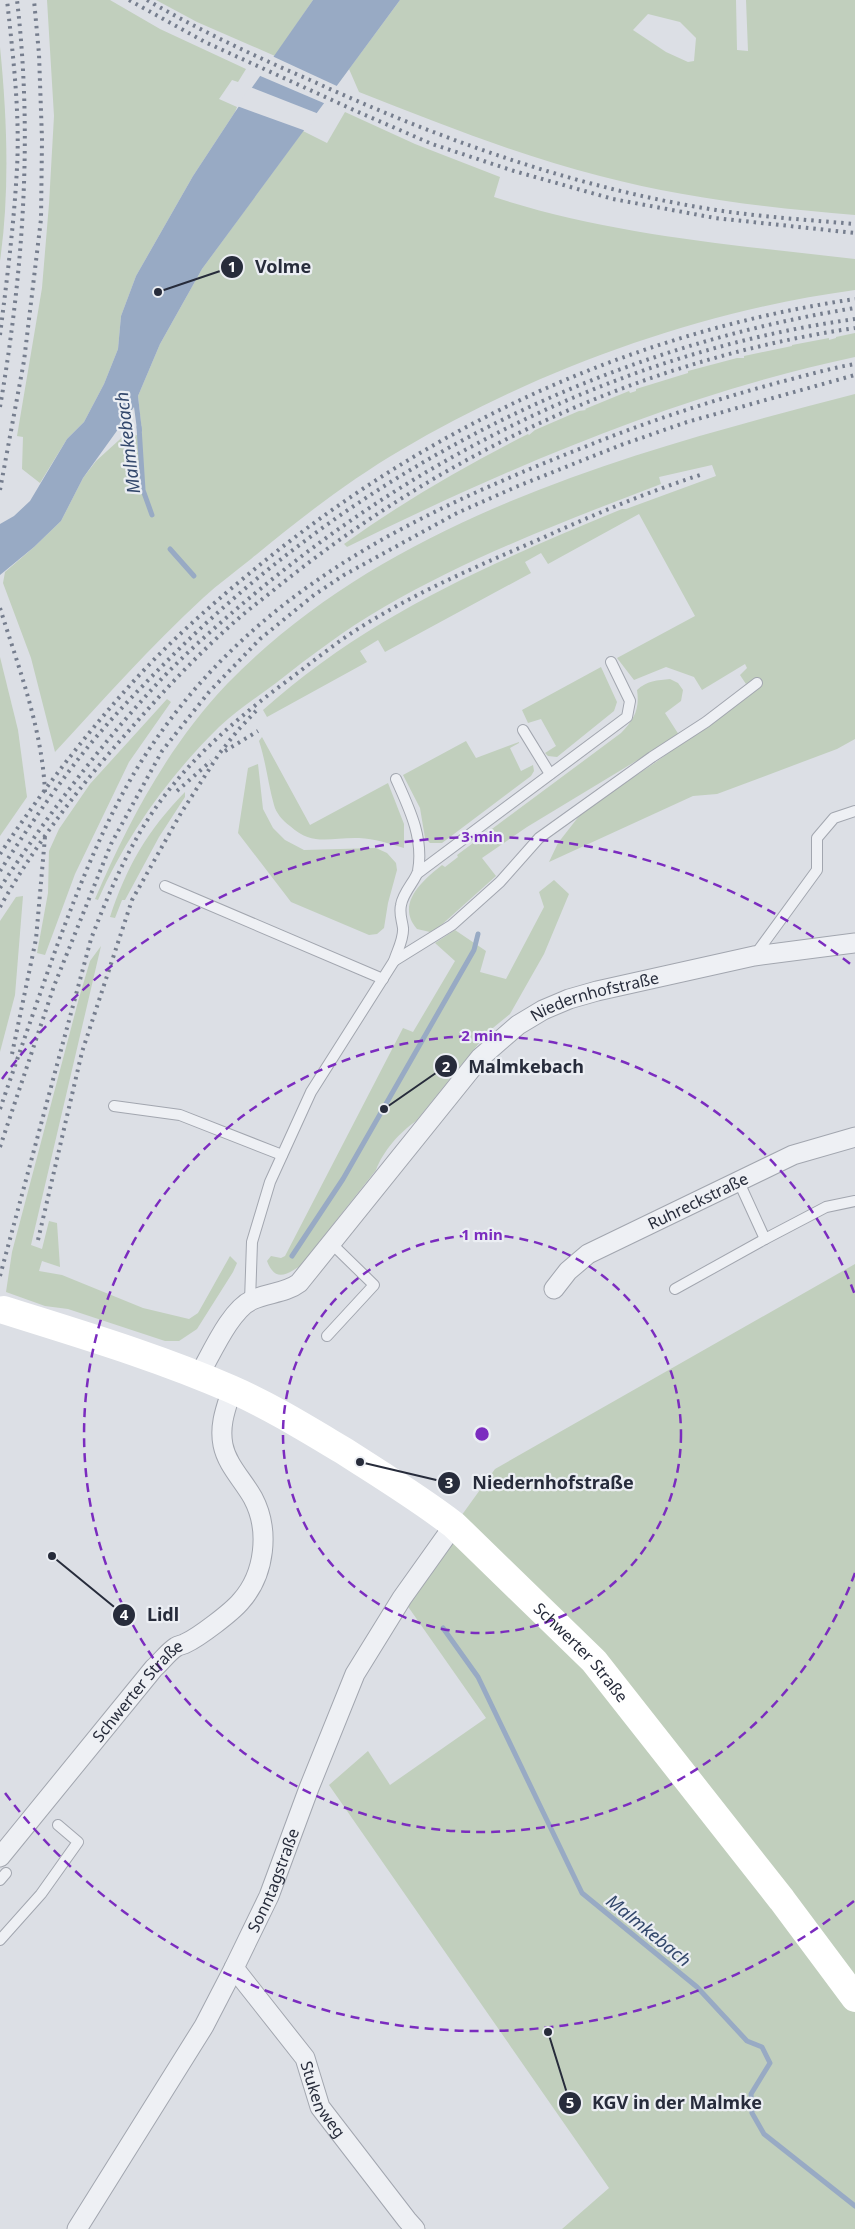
<svg xmlns="http://www.w3.org/2000/svg" width="855" height="2229" viewBox="0 0 855 2229" font-family="'Noto Sans',sans-serif">
	<style>
		.green { fill: #c1cfbd; fill-rule: evenodd }
		.water { fill: #98aac4 }
		.pier { fill: #dcdfe5 }
		.lines { fill: none; stroke-linecap: round; stroke-linejoin: round }
		.stream { stroke: #98aac4; stroke-width: 5 }
		.service-casing { stroke: #a2a6af; stroke-width: 12 }
		.minor-casing { stroke: #a2a6af; stroke-width: 21 }
		.service { stroke: #eef0f4; stroke-width: 10 }
		.minor { stroke: #eef0f4; stroke-width: 19 }
		.secondary { stroke: #fff; stroke-width: 28 }
		.rail { stroke: #767e8e; stroke-width: 4; stroke-dasharray: 2.5 5; stroke-linecap: butt }
		.ring { fill: none; stroke: #7b2cbf; stroke-width: 2.5; stroke-dasharray: 9 6 }
		.labels { text-anchor: middle; dominant-baseline: central; stroke-width: 4.5; stroke-linejoin: round; paint-order: stroke }
		.street-label { font-size: 16px; fill: #272c3b; stroke: #ebeef3 }
		.water-label { font-size: 18px; font-style: italic; fill: #33486c; stroke: #ebeef3 }
		.centre { fill: #7b2cbf; stroke: #ebeef3; stroke-width: 2.5 }
		.ring-label { font-size: 15px; text-anchor: middle; font-weight: bold; fill: #7b2cbf; stroke: #ebeef3; stroke-width: 4.5; stroke-linejoin: round; paint-order: stroke }
		.leader { fill: none; stroke: #272c3b; stroke-width: 2 }
		.callout-dot { fill: #272c3b; stroke: #ebeef3; stroke-width: 2 }
		.mark-label { font-size: 15px; text-anchor: middle; font-weight: bold; fill: #fff }
		.callout-label { font-size: 18px; text-anchor: middle; font-weight: bold; fill: #272c3b; stroke: #ebeef3; stroke-width: 4.5; stroke-linejoin: round; paint-order: stroke }
	</style>
	<rect width="100%" height="100%" fill="#dcdfe5"/>
	<g class="green">
		<polygon points="47,0 110,0 160,29 246,69 238,82 232,80 219,99 237,107 235,112 193,176 136,276 121,316 118,349 104,384 84,422 67,439 40,483 22,469 23,437 17,436 42,288 49,204 54,116"/>
		<polygon points="156,0 313,0 275,56 197,22"/>
		<path d="M 400,0 L 736,0 L 737,50 L 748,51 L 746,0 L 855,0 L 855,215 C 770,208 683,198 600,176 C 517,155 438,123 359,92 L 349,69 ZM 648,14 L 680,22 L 696,38 L 694,61 L 688,62 L 666,52 L 633,30 Z"/>
		<path d="M 0,47 C 7,117 10,191 0,261 Z"/>
		<path d="M 345,112 L 415,144 L 500,177 L 494,197 C 610,235 734,245 855,259 L 855,290 C 699,311 536,370 401,450 C 348,481 298,520 251,559 C 235,572 218,584 203,598 C 151,646 103,700 55,752 L 31,658 L 3,583 L 5,572 L 34,547 L 61,521 L 83,478 L 96,461 L 129,431 L 138,436 L 142,432 L 138,396 L 160,344 L 202,269 L 303,131 L 327,143 Z"/>
		<path d="M 855,333 L 855,357 C 677,395 510,467 347,547 L 344,544 C 404,501 466,465 528,434 L 529,435 L 535,430 L 579,411 L 586,410 L 585,409 L 629,391 L 630,393 L 636,391 L 636,389 L 688,373 L 688,371 L 737,358 L 744,358 L 744,356 L 792,346 L 792,345 L 829,338 L 829,340 L 836,338 L 836,337 Z"/>
		<path d="M 855,394 L 855,739 L 837,749 L 717,794 L 693,796 L 549,862 L 558,843 L 583,811 L 656,762 L 759,687 L 754,679 L 746,684 L 740,675 L 747,668 L 745,664 L 702,690 L 694,677 L 666,667 L 634,680 L 617,658 L 695,616 L 639,514 L 548,564 L 541,553 L 525,562 L 531,573 L 385,652 L 378,640 L 360,651 L 367,662 L 267,717 L 263,710 C 370,614 492,563 622,509 L 626,509 L 716,476 L 712,465 L 659,477 L 661,484 C 567,520 472,556 384,607 C 346,629 310,656 276,683 C 257,697 236,711 219,727 C 169,776 126,836 98,900 L 95,899 C 128,822 169,745 227,684 C 390,516 636,451 855,394 Z"/>
		<polygon points="0,657 18,730 27,797 0,836"/>
		<polygon points="601,667 617,702 614,711 557,757 548,756 545,753 556,746 541,719 528,723 522,710"/>
		<path d="M 670,679 L 678,683 L 683,690 L 681,701 L 665,713 L 679,735 L 527,827 L 482,858 L 496,876 L 438,928 L 430,932 L 417,929 C 395,904 423,880 442,865 L 445,867 L 458,857 L 457,855 L 621,733 C 634,720 640,709 637,690 C 646,681 658,680 670,679 Z"/>
		<polygon points="167,699 171,702 129,762 75,874 45,955 37,953 48,893 49,851 59,829 90,784"/>
		<path d="M 262,737 L 310,825 L 388,783 L 404,824 L 404,848 C 388,843 375,839 359,838 C 331,837 313,847 290,826 C 283,821 276,813 274,805 C 268,784 266,762 259,741 Z"/>
		<polygon points="466,741 476,758 519,742 519,743 510,748 521,771 533,765 534,771 531,776 442,843 430,843 425,838 420,808 403,775"/>
		<polygon points="258,764 263,809 273,828 285,840 304,850 376,848 387,853 396,863 397,870 388,903 384,928 377,934 369,935 291,902 238,833 248,768"/>
		<path d="M 185,792 L 185,797 L 159,837 L 125,900 L 122,900 L 115,918 L 110,917 C 127,866 147,831 185,792 Z"/>
		<path d="M 554,880 L 569,894 L 544,954 L 510,1014 L 488,1032 L 416,1121 C 400,1132 383,1151 376,1170 L 300,1266 C 286,1275 275,1282 267,1261 L 271,1256 L 281,1258 L 285,1256 L 403,1028 L 413,1032 L 455,961 L 435,943 L 455,930 L 486,951 L 480,972 L 506,979 L 544,907 L 539,892 Z"/>
		<polygon points="23,896 15,995 0,1052 0,921 16,897"/>
		<polygon points="101,946 31,1245 42,1249 49,1221 57,1223 60,1267 42,1261 39,1271 62,1275 143,1308 189,1319 198,1313 230,1256 237,1263 233,1272 197,1329 179,1341 165,1341 68,1309 45,1306 6,1292 12,1252 79,998 90,961"/>
		<polygon points="855,1264 855,2229 562,2229 609,2188 329,1785 368,1751 390,1785 486,1718 402,1598 495,1469"/>
	</g>
	<polygon class="water" points="313,0 400,0 202,269 160,344 138,396 142,431 138,437 134,407 83,478 61,521 34,547 0,575 0,524 14,516 30,501 67,439 84,422 104,384 118,349 121,316 136,276 193,176 235,112"/>
	<g class="pier">
		<polygon points="272,56 339,87 326,104 258,75"/>
		<polygon points="250,87 319,114 306,131 237,106"/>
	</g>
	<g class="lines">
		<g class="stream">
			<polyline points="139,427 143,490 152,515"/>
			<polyline points="170,549 194,576"/>
			<polyline points="292,1256 343,1179 474,950 478,934"/>
			<polyline points="443,1628 478,1677 582,1893 697,1987 747,2041 762,2047 770,2063 751,2094 752,2113 764,2134 855,2206"/>
		</g>
		<defs>
			<g id="service">
				<polyline points="523,730 550,774"/>
				<polyline points="418,873 627,717 630,701 611,662"/>
				<polyline points="165,886 383,979"/>
				<polyline points="755,955 817,870 817,838 834,818 855,811"/>
				<polyline points="394,961 452,925 500,882 539,838 652,757 706,722 757,683"/>
				<polyline points="114,1106 180,1115 282,1155"/>
				<polyline points="738,1180 765,1239 826,1207 855,1201"/>
				<polyline points="675,1289 765,1239"/>
				<path d="M 250,1301 L 252,1242 L 270,1182 L 311,1092 L 394,961 C 397,951 404,939 403,928 C 402,920 399,914 401,905 C 403,892 416,880 418,871 C 424,838 409,808 396,779"/>
				<polyline points="327,1336 374,1285 331,1243"/>
				<polyline points="0,1880 6,1873"/>
				<polyline points="0,1940 41,1894 78,1842 58,1825"/>
			</g>
			<g id="minor">
				<path id="s1" d="M 554,1289 L 568,1271 L 588,1254 L 793,1155 L 855,1137"/>
				<path id="s2" d="M 199,1375 C 211,1355 230,1310 252,1300 C 267,1293 286,1293 299,1283 L 480,1058 L 518,1025 L 543,1010 L 569,999 L 597,991 L 754,956 L 855,943"/>
				<path id="s3" d="M 0,1857 L 154,1668 C 161,1662 168,1652 176,1647 C 179,1645 183,1645 186,1643 C 199,1637 232,1612 241,1601 C 265,1574 270,1530 253,1498 C 243,1480 227,1465 223,1445 C 219,1425 226,1408 232,1389"/>
				<path id="s4" d="M 234,1968 L 305,2058 L 320,2107 L 407,2220 L 415,2229"/>
				<path id="s5" d="M 77,2229 L 204,2026 L 234,1968 L 269,1896 L 309,1788 L 355,1674 L 402,1598 L 454,1525"/>
			</g>
		</defs>
		<use href="#service" class="service-casing"/>
		<use href="#minor" class="minor-casing"/>
		<use href="#service" class="service"/>
		<use href="#minor" class="minor"/>
		<path class="secondary" id="s6" d="M 4,1310 C 80,1334 158,1357 231,1389 C 270,1406 307,1429 344,1451 C 381,1475 419,1498 454,1525 L 594,1661 L 782,1900 L 855,1998"/>
		<g class="rail">
			<polyline points="129,0 205,42 356,111 432,144 514,171 613,199 715,218 855,233"/>
			<path d="M 147,0 C 199,30 254,56 310,80 C 439,139 575,188 716,210 C 762,217 809,220 855,224"/>
			<path d="M 0,335 C 7,279 14,224 17,168 C 20,113 13,55 7,0"/>
			<path d="M 0,407 C 23,273 33,136 17,0"/>
			<polyline points="0,490 24,361 41,219 42,139 39,54 34,0"/>
			<path d="M 0,608 C 19,669 42,728 45,792"/>
			<polyline points="225,751 258,731"/>
			<polyline points="177,791 211,761"/>
			<path d="M 0,854 C 40,794 84,736 132,683 C 170,641 213,603 256,568 C 430,425 632,332 855,299"/>
			<path d="M 0,871 C 24,834 49,797 76,762 C 106,723 141,687 176,652 C 361,469 598,349 855,308"/>
			<path d="M 0,888 C 44,821 91,757 145,697 C 182,655 226,617 270,581 C 438,445 639,349 855,319"/>
			<path d="M 0,907 C 35,845 79,787 126,734 C 159,696 193,659 230,626 C 246,611 263,599 280,585 C 446,452 643,359 855,328"/>
			<polyline points="12,1054 36,939 45,837"/>
			<path d="M 0,1109 C 18,1057 36,1005 54,954 C 78,889 103,824 139,765 C 246,594 406,517 587,446 C 651,420 717,399 784,381 C 808,375 831,368 855,364"/>
			<polyline points="0,1147 54,986 111,844 162,751 209,692 260,639 314,595 344,575 457,513 518,486 621,445 687,422 855,375"/>
			<polyline points="38,1240 82,1052 132,900 181,813 219,754 238,730 256,711"/>
			<path d="M 0,1276 L 91,939 C 108,895 126,852 152,813 C 186,763 231,723 279,687 C 302,670 324,652 347,636 C 407,596 473,568 540,539 C 593,515 647,492 703,474"/>
		</g>
	</g>
	<g class="ring">
		<circle cx="482" cy="1434" r="199"/>
		<path d="M855 1573A398 398 0 1 1 855 1295"/>
		<path d="M854 1901A597 597 0 0 1 2 1789M2 1079A597 597 0 0 1 854 967"/>
	</g>
	<g class="labels">
		<g class="street-label">
			<text stroke="none"><textPath href="#s2" startOffset="565">Niedernhofstraße</textPath></text>
			<text stroke="none"><textPath href="#s1" startOffset="171">Ruhreckstraße</textPath></text>
			<text stroke="none"><textPath href="#s6" startOffset="682">Schwerter Straße</textPath></text>
			<text stroke="none"><textPath href="#s3" startOffset="216">Schwerter Straße</textPath></text>
			<text stroke="none"><textPath href="#s5" startOffset="401">Sonntagstraße</textPath></text>
			<text stroke="none"><textPath href="#s4" startOffset="160">Stukenweg</textPath></text>
		</g>
		<g class="water-label">
			<text transform="translate(127 443) rotate(-97)">Malmkebach</text>
			<text transform="translate(649 1930) rotate(39)">Malmkebach</text>
		</g>
	</g>
	<circle cx="482" cy="1434" r="8" class="centre"/>
	<g class="ring-label">
		<text x="482" y="842">3 min</text>
		<text x="482" y="1041">2 min</text>
		<text x="482" y="1240">1 min</text>
	</g>
	<path class="leader" d="M158 292L232 267M384 1109L446 1066M360 1462L449 1483M52 1556L124 1615M548 2032L570 2103"/>
	<g class="callout-dot">
		<circle cx="158" cy="292" r="5"/>
		<circle cx="384" cy="1109" r="5"/>
		<circle cx="360" cy="1462" r="5"/>
		<circle cx="52" cy="1556" r="5"/>
		<circle cx="548" cy="2032" r="5"/>
		<circle cx="232" cy="267" r="12"/>
		<circle cx="446" cy="1066" r="12"/>
		<circle cx="449" cy="1483" r="12"/>
		<circle cx="124" cy="1615" r="12"/>
		<circle cx="570" cy="2103" r="12"/>
	</g>
	<g class="mark-label">
		<text x="232" y="272">1</text>
		<text x="446" y="1072">2</text>
		<text x="449" y="1488">3</text>
		<text x="124" y="1620">4</text>
		<text x="570" y="2108">5</text>
	</g>
	<g class="callout-label">
		<text x="283" y="273">Volme</text>
		<text x="526" y="1073">Malmkebach</text>
		<text x="553" y="1489">Niedernhofstraße</text>
		<text x="163" y="1621">Lidl</text>
		<text x="677" y="2109">KGV in der Malmke</text>
	</g>
</svg>
